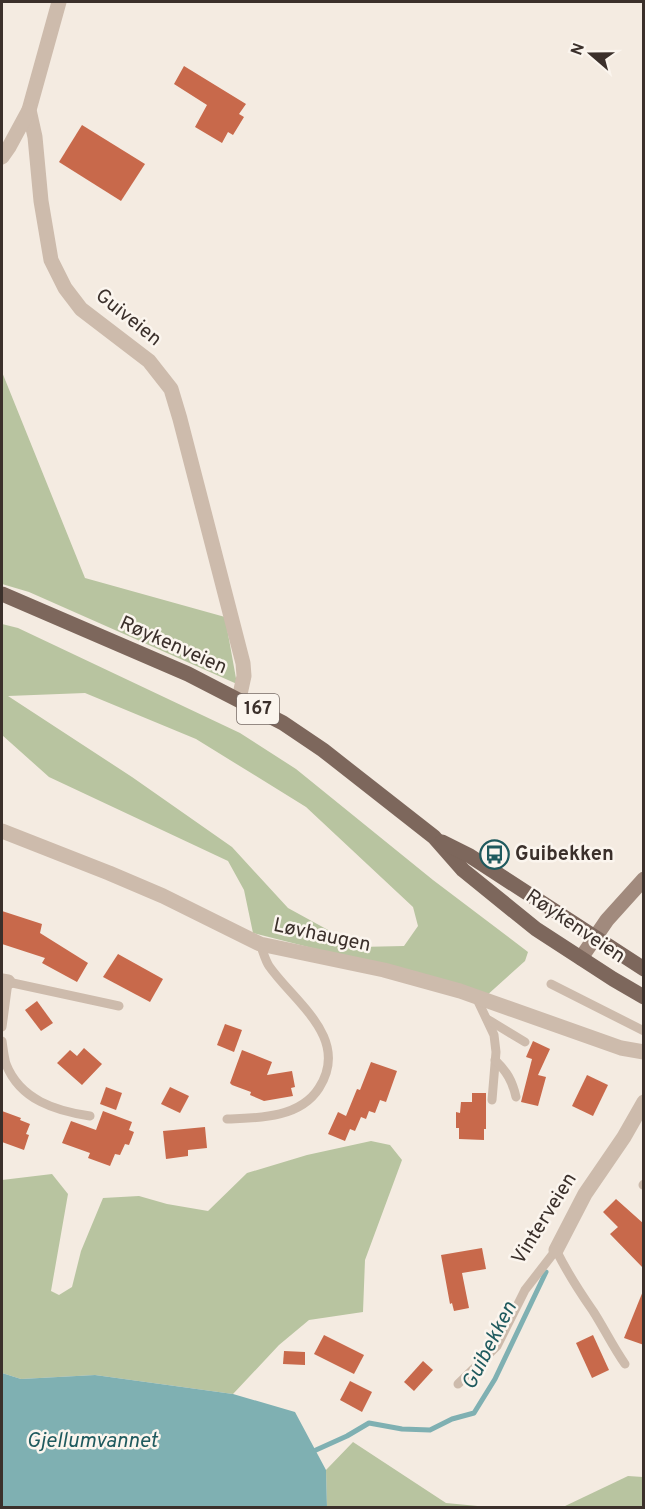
<svg xmlns="http://www.w3.org/2000/svg" width="645" height="1509" viewBox="0 0 645 1509" font-family="Overpass,sans-serif">
	<style>
		.green { fill: #b8c4a0; fill-rule: evenodd }
		.water { fill: #7fb0b2 }
		.lines { fill: none; stroke-linecap: round; stroke-linejoin: round }
		.stream { stroke: #7fb0b2; stroke-width: 5 }
		.building { fill: #c8694b }
		.service { stroke: #cdbbac; stroke-width: 9 }
		.minor { stroke: #cdbbac; stroke-width: 15 }
		.secondary { stroke: #a18a7d; stroke-width: 15 }
		.primary { stroke: #7d675c; stroke-width: 15 }
		.labels { text-anchor: middle; dominant-baseline: central; stroke-width: 5; stroke-linejoin: round; paint-order: stroke }
		.shield { fill: #fbf5ee; stroke: #756b66; stroke-width: 1.5 }
		.shield-label { font-size: 18px; font-weight: bold; fill: #3b302b }
		.street-label { font-size: 20px; fill: #3b302b; stroke: #fbf5ee }
		.poi-label { font-size: 20px; font-weight: bold; fill: #3b302b; stroke: #fbf5ee; text-anchor: start }
		.water-label { font-size: 21px; font-style: italic; fill: #1f5a5e; stroke: #fbf5ee }
	</style>
	<rect width="100%" height="100%" fill="#f4ebe1"/>
	<g class="green">
		<polygon points="2,372 85,578 225,617 237,684 29,592 2,584"/>
		<path d="M 2,624 L 18,628 L 240,733 L 296,769 L 433,880 L 528,952 L 525,961 L 485,997 L 383,966 L 253,933 L 244,890 L 228,861 L 49,777 L 2,735 ZM 85,693 L 196,739 L 306,807 L 413,907 L 418,926 L 404,946 L 359,947 L 288,908 L 232,847 L 132,777 L 8,696 Z"/>
		<polygon points="371,1141 390,1145 402,1160 365,1260 363,1312 309,1320 279,1345 233,1394 95,1375 21,1379 2,1373 2,1180 52,1174 68,1194 51,1291 59,1295 72,1287 81,1251 103,1198 139,1196 167,1204 208,1211 247,1173 307,1155"/>
		<polygon points="353,1442 446,1503 488,1507 327,1507 326,1470"/>
		<polygon points="628,1476 643,1477 643,1507 563,1507"/>
	</g>
	<polygon class="water" points="2,1373 21,1379 95,1375 233,1394 295,1412 326,1470 327,1507 2,1507"/>
	<g class="lines">
		<polyline class="stream" points="316,1450 347,1436 369,1423 402,1429 430,1430 452,1419 474,1413 495,1379 546,1272"/>
	</g>
	<g class="building">
		<polygon points="184,66 246,104 239,114 244,117 233,135 228,132 222,143 195,127 207,105 174,84"/>
		<polygon points="82,125 145,164 121,201 59,162"/>
		<polygon points="2,911 42,924 40,933 88,963 77,982 42,963 45,958 2,944"/>
		<polygon points="118,954 163,979 150,1002 103,977"/>
		<polygon points="37,1001 53,1023 41,1031 25,1010"/>
		<polygon points="225,1024 242,1030 234,1052 217,1045"/>
		<polygon points="533,1041 550,1049 538,1075 546,1077 538,1106 521,1102 532,1059 526,1057"/>
		<polygon points="84,1048 102,1064 82,1085 57,1063 70,1050 77,1056"/>
		<polygon points="242,1050 272,1062 267,1075 292,1071 295,1087 291,1088 293,1096 264,1101 250,1095 251,1092 232,1085 230,1083"/>
		<polygon points="371,1062 397,1071 386,1102 380,1100 375,1113 369,1111 366,1119 361,1117 355,1131 350,1129 345,1141 328,1134 338,1112 346,1116 357,1089 360,1090"/>
		<polygon points="587,1075 608,1085 593,1116 572,1106"/>
		<polygon points="106,1087 122,1093 116,1110 100,1104"/>
		<polygon points="170,1087 189,1096 180,1113 161,1104"/>
		<polygon points="472,1093 486,1093 486,1129 484,1129 484,1140 459,1139 459,1128 456,1128 456,1112 460,1113 461,1102 472,1102"/>
		<polygon points="2,1111 21,1118 20,1120 30,1124 26,1134 29,1135 24,1150 2,1142"/>
		<polygon points="103,1111 132,1122 129,1130 134,1132 129,1145 125,1144 120,1155 115,1154 110,1166 88,1158 90,1153 62,1143 71,1121 96,1130"/>
		<polygon points="205,1127 207,1148 188,1150 188,1156 166,1159 163,1131"/>
		<polygon points="616,1199 644,1224 644,1269 610,1234 618,1227 603,1212"/>
		<polygon points="482,1248 486,1269 462,1273 469,1308 454,1311 452,1303 450,1304 441,1255"/>
		<polygon points="643,1291 644,1291 644,1345 624,1338"/>
		<polygon points="324,1335 364,1355 354,1374 314,1354"/>
		<polygon points="593,1335 609,1370 592,1378 576,1343"/>
		<polygon points="284,1351 305,1352 305,1365 283,1364"/>
		<polygon points="423,1361 433,1370 414,1391 404,1382"/>
		<polygon points="350,1381 372,1392 362,1412 340,1400"/>
	</g>
	<g class="lines">
		<g class="service">
			<polyline points="551,984 644,1031"/>
			<polyline points="476,997 494,1035 496,1052 492,1100"/>
			<polyline points="487,1019 525,1042"/>
			<polyline points="2,1027 8,982 119,1006"/>
			<path d="M 2,1041 C 3,1048 4,1057 6,1064 C 20,1100 56,1111 90,1116"/>
			<path d="M 495,1060 C 507,1072 512,1080 516,1097"/>
			<path d="M 227,1119 C 259,1118 300,1118 319,1088 C 351,1038 294,1002 269,966 C 265,960 263,951 260,944"/>
			<polyline points="643,1185 644,1184"/>
			<path d="M 458,1384 L 497,1346 L 525,1290 L 556,1250 C 567,1272 579,1291 593,1311 C 604,1328 613,1347 625,1364"/>
		</g>
		<g class="minor">
			<polyline points="59,2 29,110 35,137 41,201 51,260 65,288 81,309 149,361 171,389 180,419 243,663 244,676 239,699"/>
			<polyline points="2,157 9,147 29,110"/>
			<polyline points="2,831 109,873 163,896 260,944 384,970 460,991 621,1048 644,1052"/>
			<polyline points="2,981 8,982"/>
			<polyline points="556,1250 585,1194 624,1137 644,1102"/>
		</g>
		<polyline class="secondary" points="581,958 607,920 644,879"/>
		<g class="primary">
			<polyline points="2,594 188,674 283,723 323,750 434,837 463,870 536,929 613,979 644,997"/>
			<polyline points="442,842 470,856 644,969"/>
		</g>
	</g>
	<defs>
		<symbol id="bus-ring" viewBox="-11 -11 22 22"><circle r="9.5" fill="#fbf5ee" stroke="#1f5a5e" stroke-width="1.5"/><path d="M-5-6H5V4H4V6H2V4H-2V6H-4V4H-5ZM-3.5-4V0h7V-4ZM-3.5 1.2v1.5H-2V1.2ZM2 1.2v1.5H3.5V1.2Z" fill="#1f5a5e"/></symbol>
	</defs>
	<g fill-rule="evenodd">
		<use href="#bus-ring" x="478" y="838" width="33" height="33"/>
	</g>
	<g class="labels">
		<rect class="shield" x="237" y="694" width="42" height="30" rx="4.5"/>
		<g class="shield-label">
			<text x="258" y="709">167</text>
		</g>
		<g class="street-label">
			<text transform="translate(128 318) rotate(39)">Guiveien</text>
			<text transform="translate(173 646) rotate(24)">Røykenveien</text>
			<text transform="translate(575 927) rotate(34)">Røykenveien</text>
			<text transform="translate(322 936) rotate(12)">Løvhaugen</text>
			<text transform="translate(545 1219) rotate(-58)">Vinterveien</text>
		</g>
		<g class="poi-label">
			<text x="515" y="855">Guibekken</text>
		</g>
		<g class="water-label">
			<text transform="translate(490 1346) rotate(-63)">Guibekken</text>
			<text x="92" y="1441">Gjellumvannet</text>
		</g>
	</g>
	<rect width="645" height="1509" fill="none" stroke="#3b302b" stroke-width="6"/>
	<g transform="translate(591 54) rotate(290)" stroke="#fbf5ee" stroke-width="4.5" paint-order="stroke">
	<path d="M0-4.5L10 22L0 15L-10 22Z" fill="#3b302b"/>
	<text y="-9" font-size="16" font-weight="bold" text-anchor="middle" fill="#3b302b">N</text>
	</g>
</svg>
